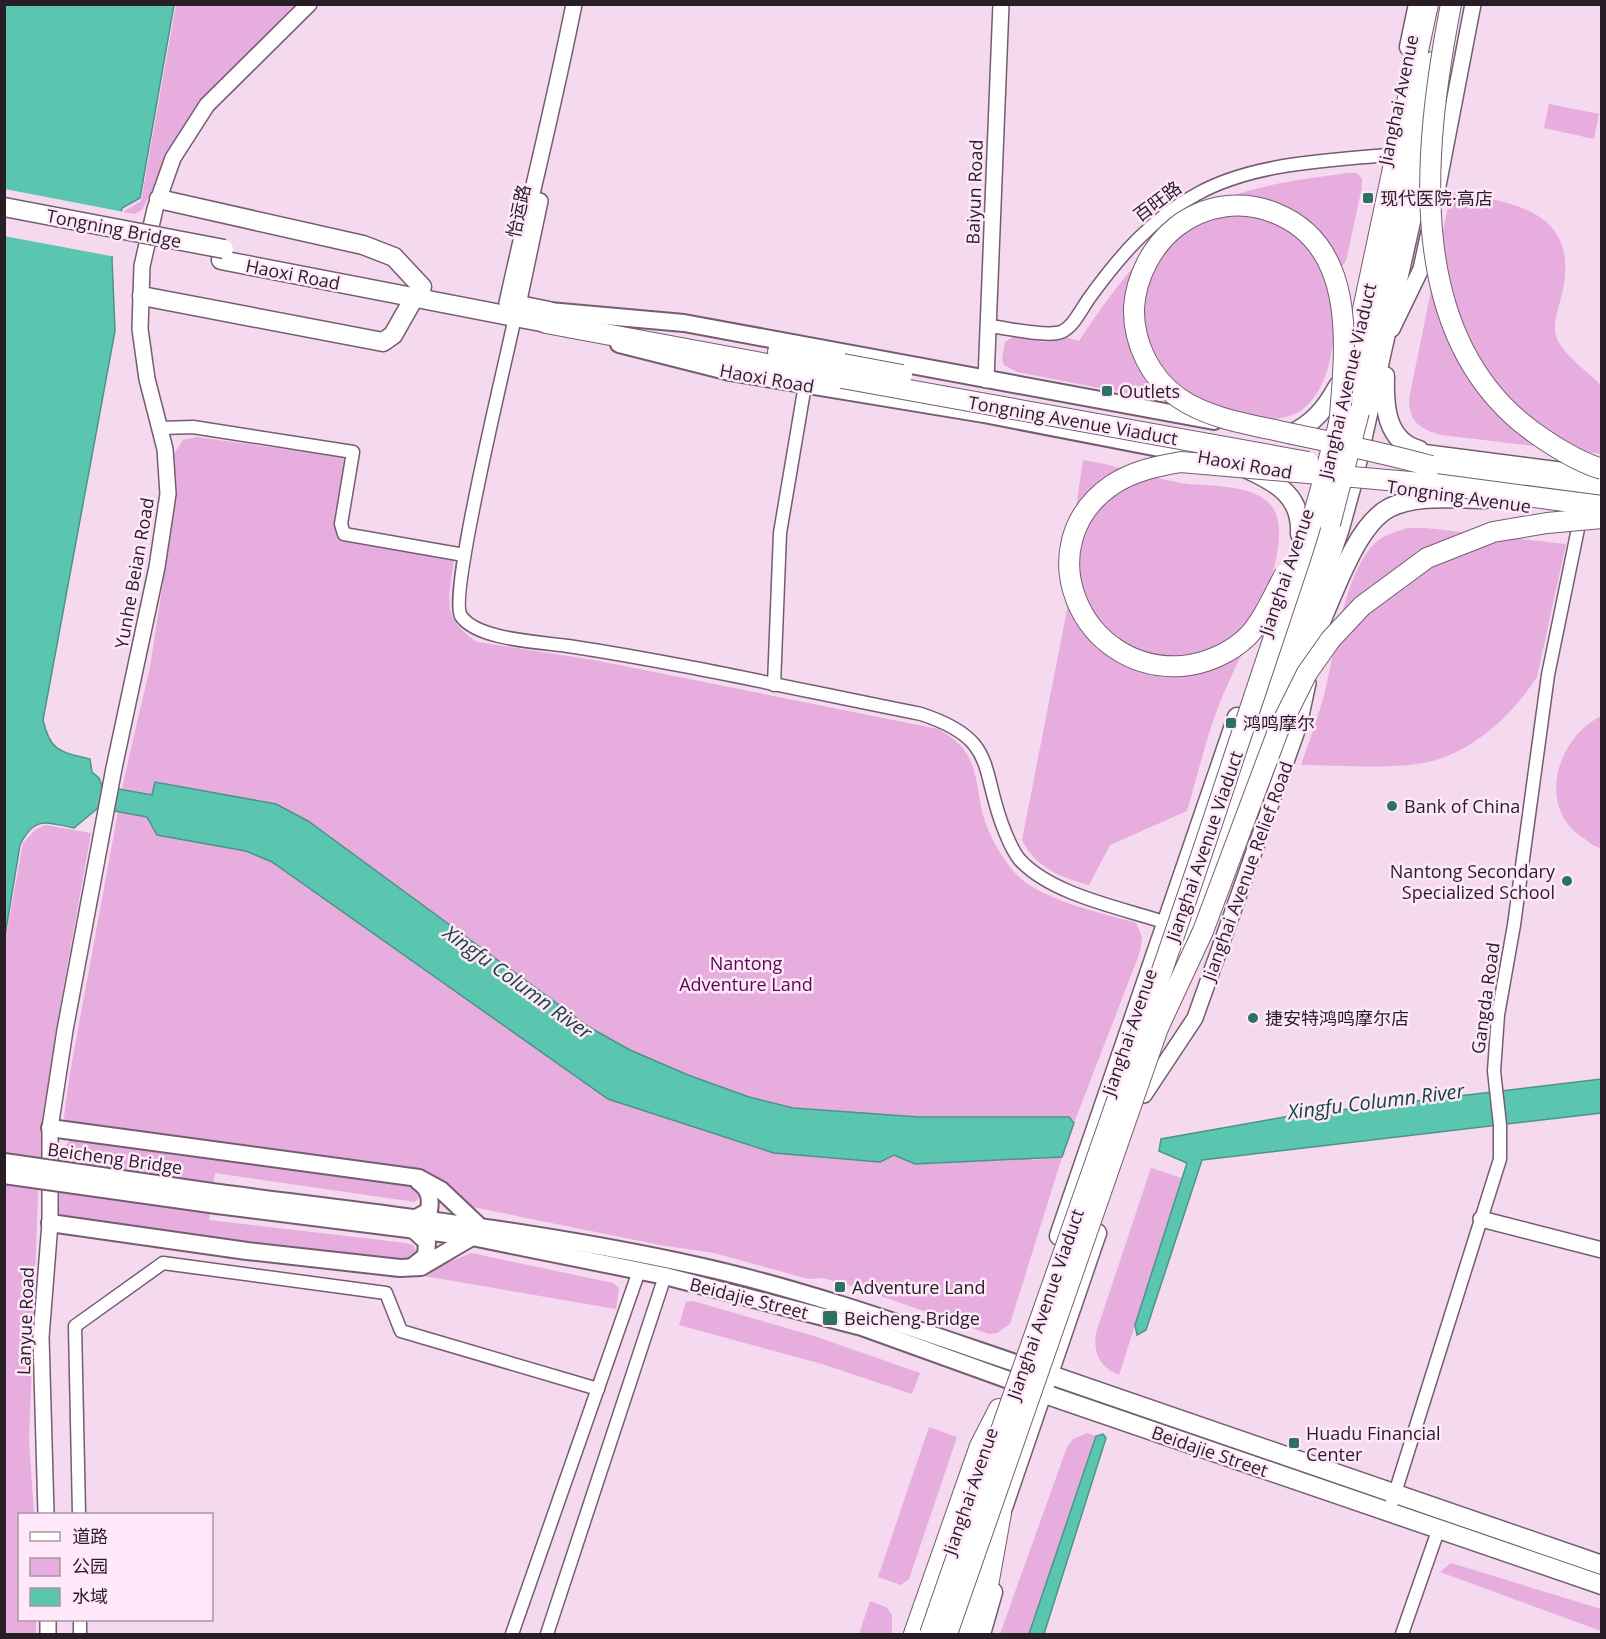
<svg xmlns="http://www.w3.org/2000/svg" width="1606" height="1639" viewBox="0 0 1606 1639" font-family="'Open Sans','Noto Sans SC',sans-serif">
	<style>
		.green { fill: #e6adde }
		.water { fill: #5bc6b0; stroke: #4c9487; stroke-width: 1.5 }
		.pier { fill: #f4d9ef }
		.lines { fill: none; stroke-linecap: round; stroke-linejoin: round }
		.minor-casing { stroke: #745d71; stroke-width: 15 }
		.tertiary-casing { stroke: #745d71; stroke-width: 18 }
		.secondary-casing { stroke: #745d71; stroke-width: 20 }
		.primary-casing { stroke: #745d71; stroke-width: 21 }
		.trunk-casing { stroke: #745d71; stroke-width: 22 }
		.minor { stroke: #fff; stroke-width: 12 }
		.tertiary { stroke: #fff; stroke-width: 15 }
		.secondary { stroke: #fff; stroke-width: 16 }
		.primary { stroke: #fff; stroke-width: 18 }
		.trunk { stroke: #fff; stroke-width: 20 }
		.secondary-bridge-casing { stroke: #745d71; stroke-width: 20; stroke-linecap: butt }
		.primary-bridge-casing { stroke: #745d71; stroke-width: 21; stroke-linecap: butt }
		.trunk-bridge-casing { stroke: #745d71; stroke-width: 22; stroke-linecap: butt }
		.secondary-bridge { stroke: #fff; stroke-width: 16 }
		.primary-bridge { stroke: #fff; stroke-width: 18 }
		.trunk-bridge { stroke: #fff; stroke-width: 20 }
		.poi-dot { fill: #2d7163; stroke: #fee8fa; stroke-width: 2 }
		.labels { text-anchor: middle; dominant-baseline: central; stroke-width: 5; stroke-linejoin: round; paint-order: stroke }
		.street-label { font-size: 18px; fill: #281e26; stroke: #fee8fa }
		.poi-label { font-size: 18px; fill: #281e26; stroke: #fee8fa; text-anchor: start }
		.park-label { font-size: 18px; fill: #570951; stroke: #fee8fa }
		.water-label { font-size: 20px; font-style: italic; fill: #15453c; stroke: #fee8fa }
	</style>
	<rect width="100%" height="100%" fill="#f4d9ef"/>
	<g class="green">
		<polygon points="176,5 300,5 204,99 183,129 142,210 135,214 123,212 141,201"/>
		<polygon points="1549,104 1599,114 1594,139 1544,128"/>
		<path d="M 1348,173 L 1357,173 L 1362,179 L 1362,187 L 1346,261 L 1339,270 C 1335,321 1340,423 1266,419 C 1236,418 1198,404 1168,398 L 1157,399 L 1017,372 L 1004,365 L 1002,358 L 1005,342 L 1016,335 L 1045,342 L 1066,337 L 1079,341 C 1114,288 1151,237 1209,206 C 1248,185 1305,179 1348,173 Z"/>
		<path d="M 1451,192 C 1511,202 1579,209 1563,289 C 1560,305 1551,324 1557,339 C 1565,356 1588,372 1601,385 L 1601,454 L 1441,435 C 1420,429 1409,422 1409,399 Z"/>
		<path d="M 197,437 L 347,458 L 336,523 L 339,538 L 347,542 L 454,560 C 449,599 440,617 477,642 L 594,660 L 938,729 C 986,755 971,785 987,827 C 993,843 1005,862 1016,874 C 1040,900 1102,913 1136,923 L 1142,937 L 1140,952 L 1074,1123 L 1073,1119 L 1032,1160 L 1062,1157 L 1010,1324 L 997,1333 L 989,1334 L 855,1287 L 823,1278 L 809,1279 L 714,1253 L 660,1245 L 468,1206 L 439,1182 L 66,1125 L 64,1117 L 70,1073 L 124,779 L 150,667 L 173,517 L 176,487 L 174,454 L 183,440 Z"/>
		<path d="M 1083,460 C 1117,465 1147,477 1181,483 C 1207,487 1247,483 1268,502 C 1307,537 1231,670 1217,710 C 1205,743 1197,777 1187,811 L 1110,845 L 1089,885 C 1060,877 1036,868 1022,840 L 1067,610 L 1064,591 Z"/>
		<path d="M 1408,528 L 1426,528 L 1566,544 L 1537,677 C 1510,718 1468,757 1417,764 C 1380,769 1339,765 1301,765 C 1309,742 1318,718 1324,695 C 1335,653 1343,579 1372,546 C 1382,535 1395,532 1408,528 Z"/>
		<path d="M 1601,716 L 1601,848 C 1594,847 1588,841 1582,837 C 1536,806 1557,738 1601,716 Z"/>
		<polygon points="46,825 91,833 57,1023 38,1195 29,1440 34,1514 20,1514 20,1620 36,1620 36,1634 5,1634 5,942 23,843 36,829"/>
		<polygon points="70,1140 413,1185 420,1196 415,1202 215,1173 209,1220 406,1243 413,1245 417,1252 416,1258 407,1264 65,1219 57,1211 64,1148"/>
		<path d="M 1151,1168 L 1182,1178 L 1119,1375 C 1100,1367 1093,1354 1096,1333 Z"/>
		<polygon points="471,1253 613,1283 619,1288 616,1309 418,1275"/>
		<polygon points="693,1301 814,1336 920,1373 912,1394 822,1364 679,1325 686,1302"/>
		<polygon points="929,1427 957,1437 909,1579 901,1585 878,1577"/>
		<polygon points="1087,1433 1096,1436 1029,1634 1000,1634 1067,1447 1073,1439"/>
		<polygon points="1451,1563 1601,1609 1601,1631 1440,1572"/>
		<polygon points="870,1601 886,1607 892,1615 892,1634 859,1634"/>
	</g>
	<g class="water">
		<path d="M 5,5 L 174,5 L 140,198 L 122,208 L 112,259 L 115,331 L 43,720 C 50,752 61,752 90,759 L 92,772 L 99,778 L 102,786 L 152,795 L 155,782 L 276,804 L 308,821 L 589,1027 L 630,1050 L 688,1075 L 749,1097 L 793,1108 L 919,1117 L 1069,1117 L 1074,1123 L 1062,1157 L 915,1164 L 894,1155 L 880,1162 L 774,1153 L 608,1099 L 272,862 L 246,851 L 157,835 L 147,817 L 98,808 L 74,828 C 46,822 34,816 20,845 L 5,936 Z"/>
		<polygon points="1601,1079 1601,1113 1202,1160 1146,1330 1137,1335 1135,1325 1187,1163 1159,1151 1161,1139 1290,1116"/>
		<polygon points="1103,1434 1106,1438 1044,1634 1029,1634 1096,1436"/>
	</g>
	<polygon class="pier" points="5,189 124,212 116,257 4,236"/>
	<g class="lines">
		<defs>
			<g id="minor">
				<path d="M 515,317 C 507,357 448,595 461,616 C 477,640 541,642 568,646 C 687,664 804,691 921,714 C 1000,740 979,769 1005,832 C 1009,842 1013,852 1020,860 C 1052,895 1122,908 1167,923"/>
				<path d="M 989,326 C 1008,328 1039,336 1057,333 C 1072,331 1081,309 1090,297 C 1119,257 1152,218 1197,194 C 1253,163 1325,161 1387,155"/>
				<polyline points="161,428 193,427 353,452 341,524 344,534 464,555"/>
				<polyline points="774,685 780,533 805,385"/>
				<polyline points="1389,1512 1500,1159 1500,1125 1494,1071 1498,1015 1514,925 1548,675 1581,514"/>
				<polyline points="79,1514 75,1326 163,1263 386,1293 401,1331 598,1389"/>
				<polyline points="80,1620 80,1634"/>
				<polyline points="512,1634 639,1271"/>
				<polyline points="547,1634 665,1276"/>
				<polyline points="1402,1634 1439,1528"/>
			</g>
			<g id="tertiary">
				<polyline points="1437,191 1473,4"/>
				<path d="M 507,303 C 529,203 554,105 574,4"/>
				<polyline points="518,305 540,201"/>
				<polyline points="1392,329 1421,269 1429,232"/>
				<polyline points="986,380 1001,4"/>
				<polyline points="1144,1095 1195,1018 1299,725 1308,683"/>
				<polyline points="1481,1219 1602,1250"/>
				<polyline points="46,1514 41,1337 50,1223 50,1128 65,1030 114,768 157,567 168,494 165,449 147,379 140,329 142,266 155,209 173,158 207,105 309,4"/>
				<polyline points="48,1620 48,1634"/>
			</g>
			<g id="secondary">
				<polyline points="549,311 684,323 1214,421"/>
				<polyline points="619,344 730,372 984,414 1200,456"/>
				<polyline points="50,1128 419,1178 441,1190 478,1225"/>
				<path d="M 219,1193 C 381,1214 543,1231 703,1267 C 809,1291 912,1328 1015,1363"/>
				<polyline points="217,1205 472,1237 665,1276 862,1327 1009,1380"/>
				<path d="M 416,1218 L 429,1211 C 431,1199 430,1189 419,1182"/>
				<polyline points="50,1223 247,1251 400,1268 421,1267 472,1237"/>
				<polyline points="412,1267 426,1256 427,1242 414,1230"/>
			</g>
			<g id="primary">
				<polyline points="1409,47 1418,4"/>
				<polyline points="159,199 363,245 394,257 422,287"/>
				<polyline points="221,260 546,323"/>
				<polyline points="142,296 383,342 393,335 414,298"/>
				<polyline points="519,305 549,311"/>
				<path d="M 1385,376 C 1384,406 1386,441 1419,450"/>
				<path d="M 1291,434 C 1314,423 1326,408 1338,386"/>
				<polyline points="1401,451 1602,477"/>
				<path d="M 1247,469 C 1278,483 1302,497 1300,534"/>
				<path d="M 1306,654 C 1328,614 1351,528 1389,508 C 1416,494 1456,499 1485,499"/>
				<polyline points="1271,731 1340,528 1353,481 1425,159"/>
				<polyline points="1059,1236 1237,717"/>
				<polyline points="1039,1371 1602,1565"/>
				<polyline points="1033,1390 1602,1585"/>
				<polyline points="996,1528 1097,1233"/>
				<polyline points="959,1634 987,1554"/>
				<polyline points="981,1634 993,1592"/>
			</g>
			<g id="trunk">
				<polyline points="546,323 842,378"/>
				<polyline points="778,352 843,364"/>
				<polyline points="1348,380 1428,4"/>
				<polyline points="1359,412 1433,62"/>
				<polyline points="1431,466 1602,491"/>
				<polyline points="1182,960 1330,524"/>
				<polyline points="914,1634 980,1446 999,1409"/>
				<polyline points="970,1634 989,1580 1001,1513"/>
			</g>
		</defs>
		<use href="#minor" class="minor-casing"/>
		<use href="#tertiary" class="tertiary-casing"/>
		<use href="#secondary" class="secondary-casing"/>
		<use href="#primary" class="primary-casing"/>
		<use href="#trunk" class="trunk-casing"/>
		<use href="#minor" class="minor"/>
		<use href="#tertiary" class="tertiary"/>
		<use href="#secondary" class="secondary"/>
		<use href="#primary" class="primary"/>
		<use href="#trunk" class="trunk"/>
		<defs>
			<g id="secondary-bridge">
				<polyline points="4,1162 219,1193"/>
				<polyline points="4,1175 217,1205"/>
			</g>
			<polyline id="primary-bridge" points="4,207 224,249"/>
			<g id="trunk-bridge">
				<path d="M 1451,4 C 1423,150 1400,347 1545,440 C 1563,452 1581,463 1602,469"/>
				<polyline points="843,364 902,375"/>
				<polyline points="842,378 1308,462"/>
				<polyline points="1420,482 1602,506"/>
				<polyline points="1330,524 1359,412"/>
				<path d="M 1285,574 C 1274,594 1264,619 1248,636 C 1231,653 1205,664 1182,666 C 1080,673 1026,544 1112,485 C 1133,471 1157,466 1181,462 L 1433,484"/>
				<path d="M 930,1634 C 1031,1341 1138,1049 1235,754 C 1257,688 1279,622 1301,556 C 1312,522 1321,489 1330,455 C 1334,442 1339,428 1340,415 C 1346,343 1356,245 1275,213 C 1242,199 1204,205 1176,227 C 1152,246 1136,277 1134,308 C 1133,342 1150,378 1179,398 C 1209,419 1253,425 1288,433 C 1336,443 1384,453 1431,466"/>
				<polyline points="947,1634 1158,1028 1203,931 1278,731 1307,673 1331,639 1362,606 1427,558 1493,532 1547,523 1602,518"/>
			</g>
		</defs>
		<use href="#secondary-bridge" class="secondary-bridge-casing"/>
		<use href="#primary-bridge" class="primary-bridge-casing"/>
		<use href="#trunk-bridge" class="trunk-bridge-casing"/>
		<use href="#secondary-bridge" class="secondary-bridge"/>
		<use href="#primary-bridge" class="primary-bridge"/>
		<use href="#trunk-bridge" class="trunk-bridge"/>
	</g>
	<g class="poi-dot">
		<rect x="1362" y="192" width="12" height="12" rx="3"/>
		<rect x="1101" y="385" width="12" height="12" rx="3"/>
		<rect x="1225" y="717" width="12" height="12" rx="3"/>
		<circle cx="1392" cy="806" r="6"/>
		<circle cx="1567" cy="881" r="6"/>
		<circle cx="1253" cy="1018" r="6"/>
		<rect x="834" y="1281" width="12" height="12" rx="3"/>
		<rect x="822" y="1310" width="16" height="16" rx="3"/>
		<rect x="1288" y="1437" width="12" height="12" rx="3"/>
	</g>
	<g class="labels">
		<g class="street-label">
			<text transform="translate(1398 100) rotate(-78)">Jianghai Avenue</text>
			<text transform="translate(974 192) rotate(-88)">Baiyun Road</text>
			<text transform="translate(1157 201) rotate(-37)">百旺路</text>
			<text transform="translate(518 211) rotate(-78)">怡运路</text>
			<text transform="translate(114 228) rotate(11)">Tongning Bridge</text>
			<text transform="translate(293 274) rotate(11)">Haoxi Road</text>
			<text transform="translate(767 378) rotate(10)">Haoxi Road</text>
			<text transform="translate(1347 381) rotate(-77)">Jianghai Avenue Viaduct</text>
			<text transform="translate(1073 420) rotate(10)">Tongning Avenue Viaduct</text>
			<text transform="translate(1245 464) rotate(10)">Haoxi Road</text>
			<text transform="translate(1459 496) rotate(8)">Tongning Avenue</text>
			<text transform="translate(1286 572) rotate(-71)">Jianghai Avenue</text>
			<text transform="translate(134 573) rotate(-80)">Yunhe Beian Road</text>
			<text transform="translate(1204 846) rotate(-71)">Jianghai Avenue Viaduct</text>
			<text transform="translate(1247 871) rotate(-70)">Jianghai Avenue Relief Road</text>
			<text transform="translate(1485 998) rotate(-82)">Gangda Road</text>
			<text transform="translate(1129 1032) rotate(-71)">Jianghai Avenue</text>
			<text transform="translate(115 1158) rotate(8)">Beicheng Bridge</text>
			<text transform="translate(749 1298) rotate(14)">Beidajie Street</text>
			<text transform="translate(1045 1304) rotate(-71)">Jianghai Avenue Viaduct</text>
			<text transform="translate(25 1321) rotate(-88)">Lanyue Road</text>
			<text transform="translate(1210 1451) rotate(19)">Beidajie Street</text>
			<text transform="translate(970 1491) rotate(-71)">Jianghai Avenue</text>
		</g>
		<g class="poi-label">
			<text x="1380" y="198">现代医院·高店</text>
			<text x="1119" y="391">Outlets</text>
			<text x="1243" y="723">鸿鸣摩尔</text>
			<text x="1404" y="806">Bank of China</text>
			<text x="1555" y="871" text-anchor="end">Nantong Secondary<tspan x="1555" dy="21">Specialized School</tspan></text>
			<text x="1265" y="1018">捷安特鸿鸣摩尔店</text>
			<text x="852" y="1287">Adventure Land</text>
			<text x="844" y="1318">Beicheng Bridge</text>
			<text x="1306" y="1433">Huadu Financial<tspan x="1306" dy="21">Center</tspan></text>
		</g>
		<g class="park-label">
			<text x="746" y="963">Nantong<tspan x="746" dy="21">Adventure Land</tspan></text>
		</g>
		<g class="water-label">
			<text transform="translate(518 982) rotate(36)">Xingfu Column River</text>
			<text transform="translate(1376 1101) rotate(-7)">Xingfu Column River</text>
		</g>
	</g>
	<rect width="1606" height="1639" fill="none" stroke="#281e26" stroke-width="12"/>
	<rect x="18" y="1513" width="195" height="108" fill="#fee8fa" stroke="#a897a5" stroke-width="1.5"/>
	<rect x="30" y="1532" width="30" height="9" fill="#ffffff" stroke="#a897a5" stroke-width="1.5"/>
	<text x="72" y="1543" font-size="18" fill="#281e26">道路</text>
	<rect x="30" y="1558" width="30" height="18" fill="#e6adde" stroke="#a897a5" stroke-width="1.5"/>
	<text x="72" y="1573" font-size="18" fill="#281e26">公园</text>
	<rect x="30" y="1588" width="30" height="18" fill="#5bc6b0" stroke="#a897a5" stroke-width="1.5"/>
	<text x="72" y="1603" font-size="18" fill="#281e26">水域</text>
</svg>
